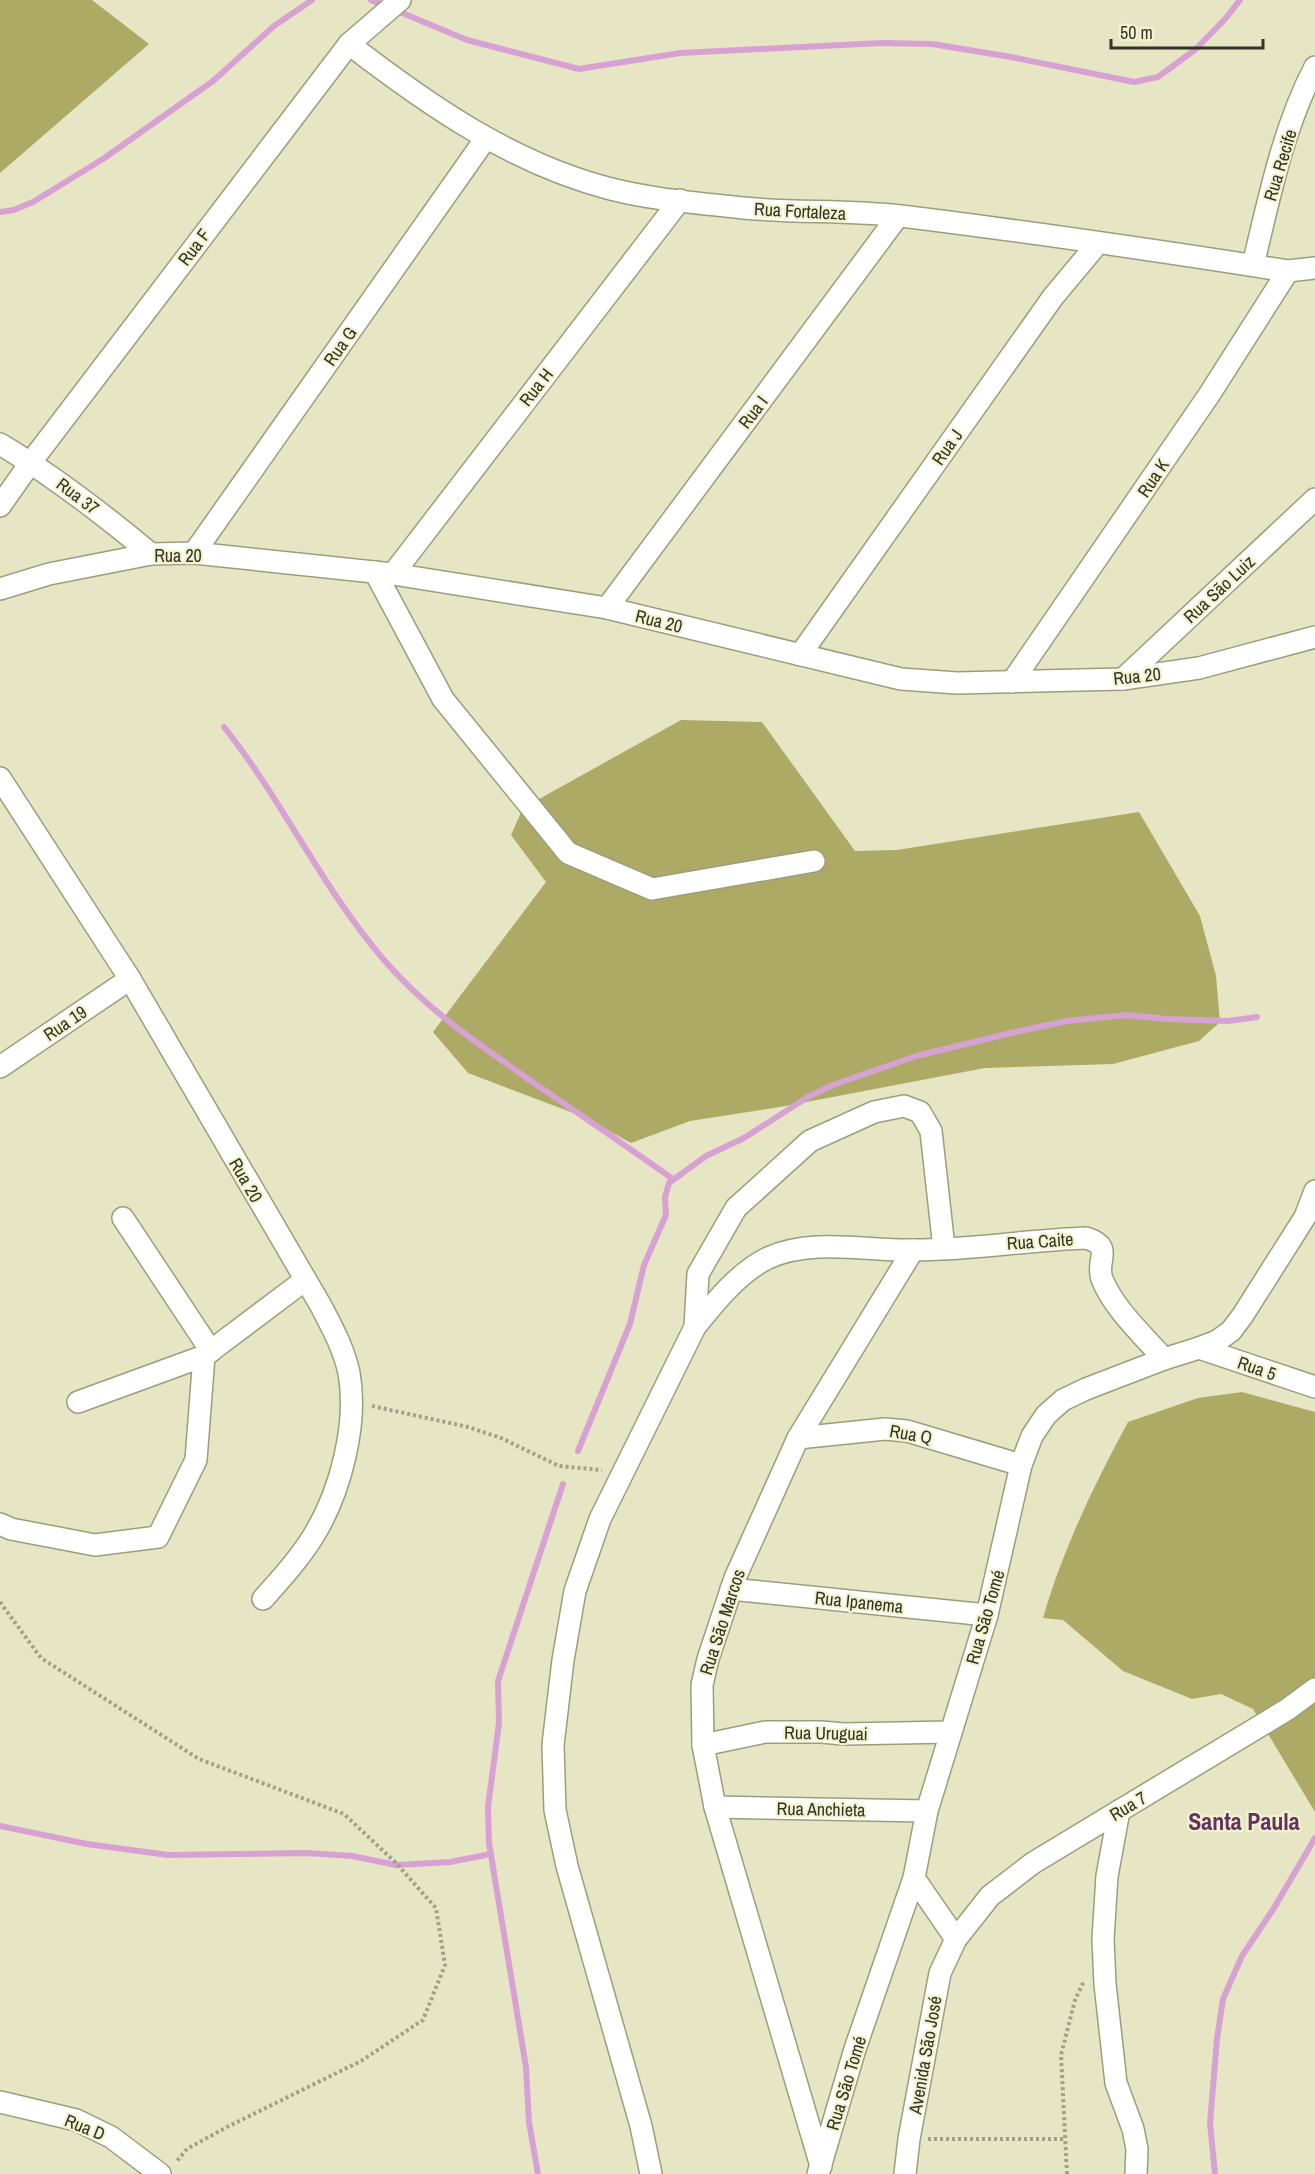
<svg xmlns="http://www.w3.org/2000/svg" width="1315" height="2174" viewBox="0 0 1315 2174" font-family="'Archivo Narrow',sans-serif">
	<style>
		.forest { fill: #acaa64 }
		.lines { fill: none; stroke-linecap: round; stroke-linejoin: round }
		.stream { stroke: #d8a1d3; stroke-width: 6 }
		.minor-casing { stroke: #9d9d7d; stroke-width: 24 }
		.path { stroke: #a1a187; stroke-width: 4; stroke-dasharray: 3 3; stroke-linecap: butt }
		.minor { stroke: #fff; stroke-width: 21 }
		.labels { text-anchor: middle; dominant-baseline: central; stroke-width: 4.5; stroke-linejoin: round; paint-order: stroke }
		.street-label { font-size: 18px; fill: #333326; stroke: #f3f3d1 }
		.district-label { font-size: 24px; font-weight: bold; fill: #653161; stroke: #f3f3d1 }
	</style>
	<rect width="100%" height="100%" fill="#e6e6c4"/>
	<g class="forest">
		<polygon points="0,0 92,0 149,44 0,173"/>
		<polygon points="681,720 762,722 855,851 897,850 1139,812 1200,916 1216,976 1220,1022 1199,1041 1113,1064 985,1068 780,1107 690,1121 631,1143 584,1117 468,1073 433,1032 546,882 511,835 523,808"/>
		<path d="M 1242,1392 L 1315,1412 L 1315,1812 L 1253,1709 L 1221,1694 L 1192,1699 L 1123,1671 L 1063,1620 L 1043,1618 C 1063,1549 1094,1485 1128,1422 L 1198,1398 Z"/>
	</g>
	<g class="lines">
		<g class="stream">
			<polyline points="371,0 467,40 579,69 680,53 882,43 932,44 1011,57 1134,82 1158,77 1196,49 1226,18 1240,0"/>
			<polyline points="0,212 14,210 33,202 103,159 213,81 274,26 312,0"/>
			<path d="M 224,727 C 283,801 322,888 384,960 C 427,1010 477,1043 531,1081 C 578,1113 626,1146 673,1179"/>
			<polyline points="578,1451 630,1324 644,1265 666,1215 665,1197 669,1183 706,1156 744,1138 808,1097 833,1085 916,1056 1011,1033 1067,1021 1126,1015 1166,1019 1228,1021 1257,1017"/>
			<polyline points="0,1826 87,1844 168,1855 307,1853 352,1856 396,1865 450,1862 491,1854"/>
			<polyline points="538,2174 529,2122 526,2067 489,1843 488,1807 499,1723 498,1681 563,1484"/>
			<polyline points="1215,2174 1210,2123 1217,2039 1223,1999 1242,1956 1274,1908 1315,1838"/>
		</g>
		<defs>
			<g id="minor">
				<path d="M 349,44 C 428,105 513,164 611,189 C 654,200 700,203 743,208 C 796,213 849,210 901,216 C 1031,232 1160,251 1288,271 L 1315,268"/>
				<path d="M 1253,265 C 1269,199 1283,128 1315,67"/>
				<path d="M 0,444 C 54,476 103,514 151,554"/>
				<polyline points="0,506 31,462 349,44 400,0"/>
				<polyline points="194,553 486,138"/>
				<polyline points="375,572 443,699 568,853 652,889 814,861"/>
				<polyline points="393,574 680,200"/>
				<polyline points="0,589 49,574 151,554 194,553 393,574 607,608 901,679 957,683 1123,679 1199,668 1315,637"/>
				<polyline points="607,608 898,216"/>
				<polyline points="800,655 1053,297 1098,243"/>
				<polyline points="1123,679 1315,499"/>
				<polyline points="1012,682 1209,395 1288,271"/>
				<path d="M 0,778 L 130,979 L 321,1306 C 332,1327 344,1349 349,1373 C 358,1423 341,1491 314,1535 C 300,1558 281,1579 263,1599"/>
				<polyline points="0,1067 130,979"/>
				<polyline points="123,1218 211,1351"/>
				<polyline points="695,1327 698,1274 736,1208 810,1141 874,1112 904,1106 920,1112 931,1131 944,1248"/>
				<polyline points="1199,1348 1315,1387"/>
				<polyline points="78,1402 204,1356 305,1280"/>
				<polyline points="798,1438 885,1429 907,1431 1021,1465"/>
				<polyline points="0,1524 11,1529 95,1545 158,1537 196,1460 204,1356"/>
				<polyline points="731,1589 987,1615"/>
				<polyline points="703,1745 765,1732 821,1732 844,1734 951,1732"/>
				<polyline points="715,1807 927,1811"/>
				<polyline points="1119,1811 1107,1876 1103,1939 1105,1984 1116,2083 1133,2129 1137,2149 1136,2174"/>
				<polyline points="914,1878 956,1939"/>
				<polyline points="0,2102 76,2120 111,2137 160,2174"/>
				<polyline points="821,2166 715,1807 703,1745 702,1685 708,1659 735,1578 798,1438 913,1250"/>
				<path d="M 651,2174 L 641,2126 L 567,1866 L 555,1810 L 553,1745 L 563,1660 L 575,1591 L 600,1519 L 695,1327 C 715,1302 739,1272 768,1258 C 812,1238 867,1251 913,1250 C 971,1250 1028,1240 1086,1238 C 1115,1247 1095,1260 1102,1279 C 1114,1309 1143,1335 1164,1359"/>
				<polyline points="818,2174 855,2049 914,1878 927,1811 987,1615 1021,1465 1032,1436 1046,1415 1063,1400 1086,1389 1164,1359 1199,1348 1217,1341 1231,1331 1243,1315 1305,1217 1315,1191"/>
				<polyline points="905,2174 909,2139 940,1973 956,1939 990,1896 1033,1863 1288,1709 1315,1689"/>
			</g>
		</defs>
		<use href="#minor" class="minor-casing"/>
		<g class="path">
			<polyline points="372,1406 468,1427 501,1438 559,1466 602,1470"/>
			<polyline points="0,1602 41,1658 199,1759 344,1814 395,1862 436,1908 445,1965 423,2020 361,2061 225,2128 187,2149 176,2162"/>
			<polyline points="928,2139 1066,2139"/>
			<polyline points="1067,2174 1061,2055 1075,2000 1084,1981"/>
		</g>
		<use href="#minor" class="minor"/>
	</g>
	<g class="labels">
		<g class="street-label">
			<text transform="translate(1280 165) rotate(-73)">Rua Recife</text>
			<text transform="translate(800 211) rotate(3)">Rua Fortaleza</text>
			<text transform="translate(194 247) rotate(-53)">Rua F</text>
			<text transform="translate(340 346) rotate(-55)">Rua G</text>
			<text transform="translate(536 387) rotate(-52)">Rua H</text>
			<text transform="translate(753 412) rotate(-53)">Rua I</text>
			<text transform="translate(947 447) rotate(-55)">Rua J</text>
			<text transform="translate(1153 478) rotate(-56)">Rua K</text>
			<text transform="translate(78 496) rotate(37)">Rua 37</text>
			<text x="178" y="555">Rua 20</text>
			<text transform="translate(1219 589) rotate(-43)">Rua São Luiz</text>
			<text transform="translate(659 621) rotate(14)">Rua 20</text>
			<text transform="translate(1137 676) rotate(-6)">Rua 20</text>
			<text transform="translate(65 1023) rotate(-34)">Rua 19</text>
			<text transform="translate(246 1180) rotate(60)">Rua 20</text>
			<text transform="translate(1040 1241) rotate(-4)">Rua Caite</text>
			<text transform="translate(1257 1368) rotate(19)">Rua 5</text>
			<text transform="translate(911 1434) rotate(10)">Rua Q</text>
			<text transform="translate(859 1602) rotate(6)">Rua Ipanema</text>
			<text transform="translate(985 1617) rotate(-74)">Rua São Tomé</text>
			<text transform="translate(722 1622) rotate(-72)">Rua São Marcos</text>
			<text transform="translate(826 1733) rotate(1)">Rua Uruguai</text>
			<text transform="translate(1128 1806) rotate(-31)">Rua 7</text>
			<text transform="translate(821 1809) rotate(1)">Rua Anchieta</text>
			<text transform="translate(925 2055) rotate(-80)">Avenida São José</text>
			<text transform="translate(846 2083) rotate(-73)">Rua São Tomé</text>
			<text transform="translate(85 2127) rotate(22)">Rua D</text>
		</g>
		<g class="district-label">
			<text x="1244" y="1821">Santa Paula</text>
		</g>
	</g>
	<path d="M1111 39v9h152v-9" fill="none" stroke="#333326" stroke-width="3"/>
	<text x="1120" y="39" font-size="18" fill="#333326" stroke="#f3f3d1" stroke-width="4.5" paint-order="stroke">50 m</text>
</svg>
